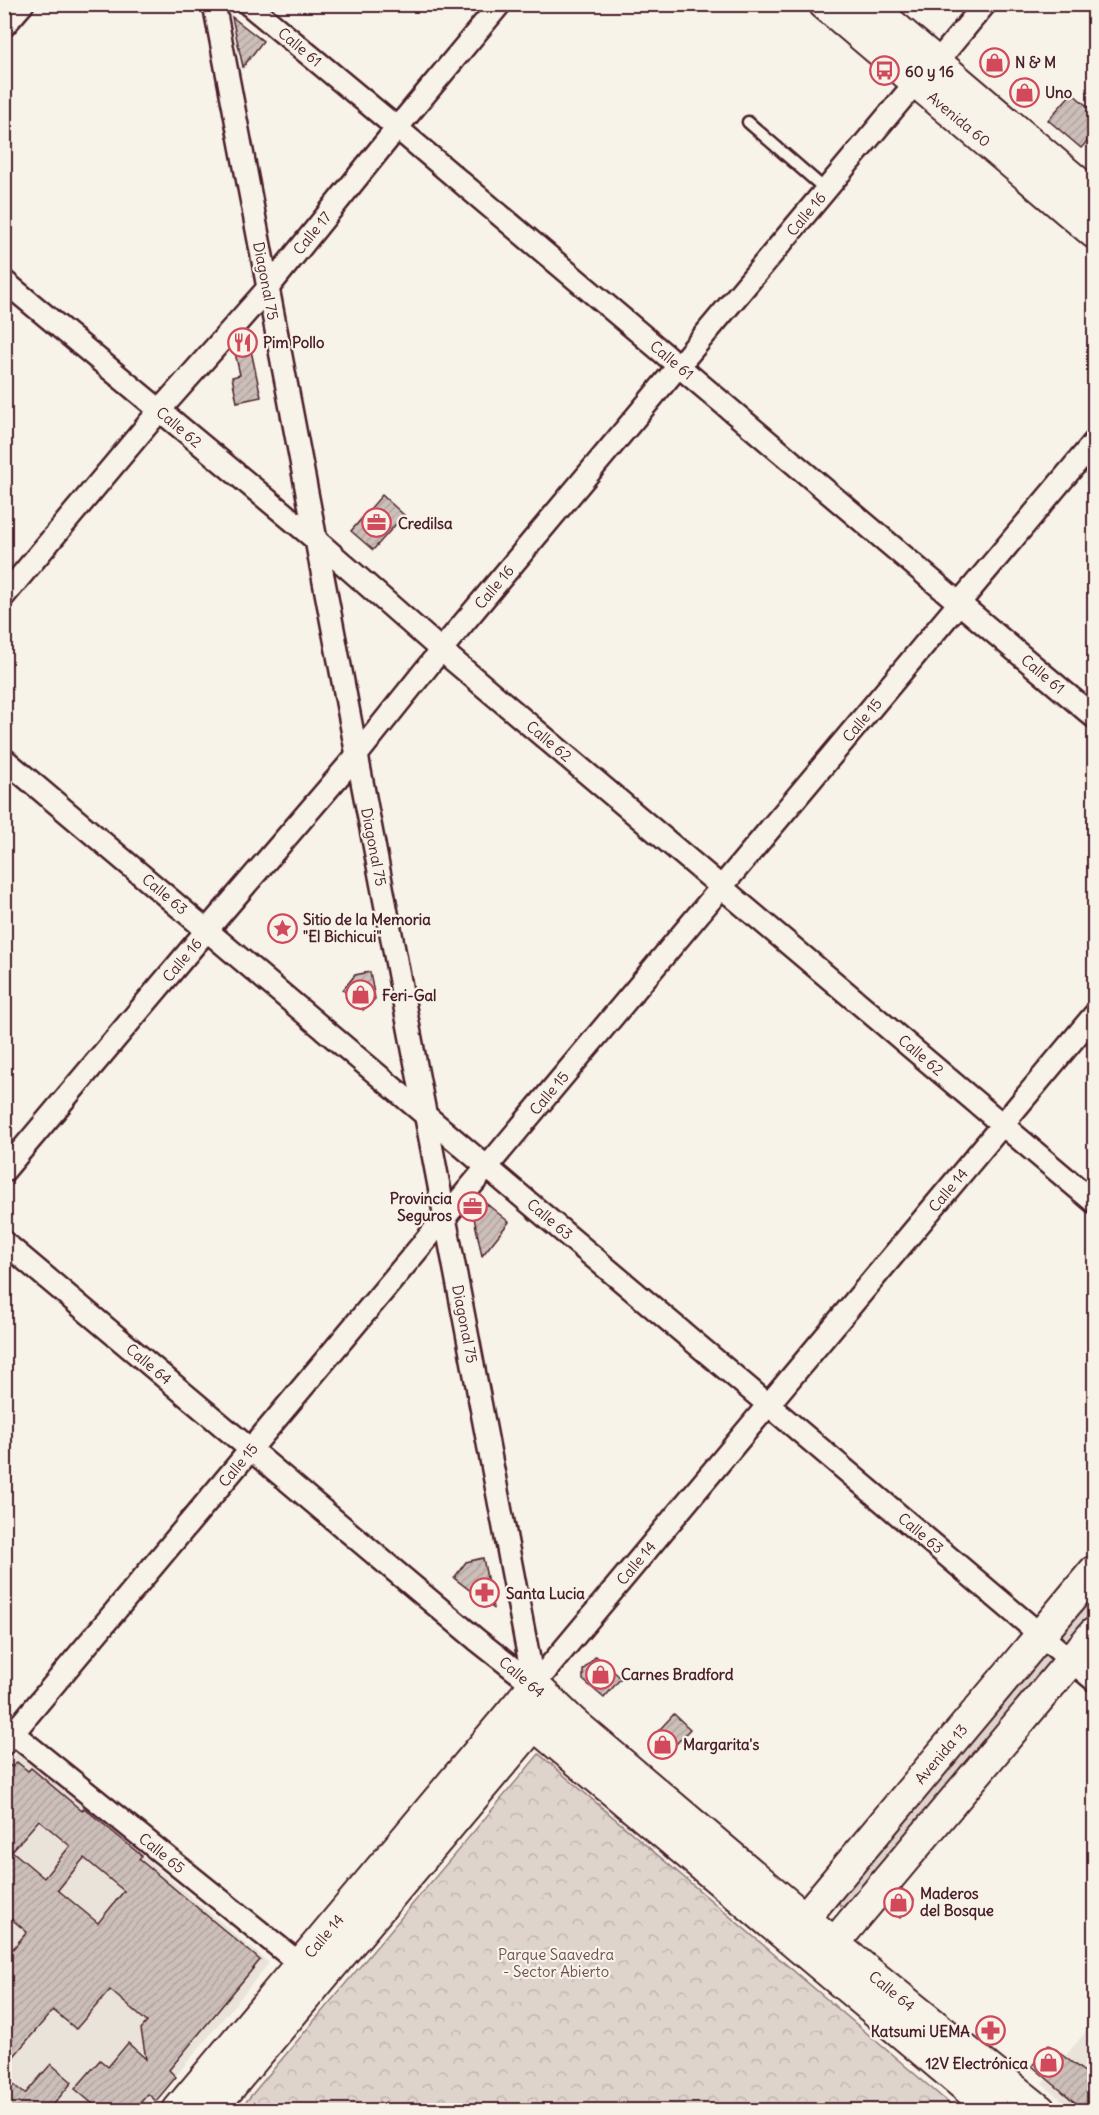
<svg xmlns="http://www.w3.org/2000/svg" width="1099" height="2115" viewBox="0 0 1099 2115" font-family="Delius,sans-serif">
	<style>
		.built { fill: #eae3da }
		.green { fill: #ded4cc; stroke: #947a7c; stroke-width: 1.5 }
		.park { fill: url(#park-crowns); stroke: #947a7c; stroke-width: 1.5 }
		.building { fill: url(#building-hatch); stroke: #4a1f2b; stroke-width: 1.5; fill-rule: evenodd }
		.lines { fill: none; stroke-linecap: round; stroke-linejoin: round }
		.service-casing { stroke: #4a1f2b; stroke-width: 15 }
		.minor-casing { stroke: #4a1f2b; stroke-width: 26 }
		.secondary-casing { stroke: #4a1f2b; stroke-width: 34 }
		.service { stroke: #f7f3e8; stroke-width: 10 }
		.minor { stroke: #f7f3e8; stroke-width: 21 }
		.secondary { stroke: #f7f3e8; stroke-width: 30 }
		.labels { text-anchor: middle; dominant-baseline: central; stroke-width: 4.5; stroke-linejoin: round; paint-order: stroke }
		.street-label { font-size: 15px; fill: #4a1f2b; stroke: #f7f3e8 }
		.poi-label { font-size: 15px; font-weight: bold; fill: #4a1f2b; stroke: #f7f3e8; text-anchor: start }
		.park-label { font-size: 15px; fill: #6f4c53; stroke: #f7f3e8 }
	</style>
	<defs>
		<pattern id="park-crowns" width="20" height="18" patternUnits="userSpaceOnUse" patternTransform="scale(1.5)"><rect width="20" height="18" fill="#ded4cc"/><path d="M2 6a3 3 0 1 1 6 0M12 15a3 3 0 1 1 6 0" fill="none" stroke="#c0b6af"/></pattern>
		<pattern id="building-hatch" width="6" height="6" patternUnits="userSpaceOnUse" patternTransform="scale(1.5)"><rect width="6" height="6" fill="#ccbfb9"/><path d="M-1 1l2-2M0 6l6-6M5 7l2-2" fill="none" stroke="#b1a49f"/></pattern>
	</defs>
	<rect width="100%" height="100%" fill="#f7f3e8"/>
	<filter id="ink" filterUnits="userSpaceOnUse"><feTurbulence type="fractalNoise" baseFrequency=".0167" numOctaves="2"/><feDisplacementMap in="SourceGraphic" scale="12" xChannelSelector="R" yChannelSelector="G"/><feConvolveMatrix kernelMatrix="1 2 1 2 8 2 1 2 1" color-interpolation-filters="sRGB"/></filter>
	<g filter="url(#ink)">
		<g class="built">
			<polygon points="19,1751 269,1963 148,2110 5,2110 4,1768"/>
			<polygon points="1094,2022 1094,2110 1074,2110 1042,2084"/>
		</g>
		<polygon class="green" points="1094,1588 1094,1619 851,1908 840,1906 836,1893"/>
		<polygon class="park" points="539,1754 957,2110 239,2110"/>
		<g class="building">
			<polygon points="232,17 263,41 243,67"/>
			<polygon points="1072,93 1095,113 1095,133 1081,148 1048,120"/>
			<polygon points="247,332 261,397 237,402 232,377 240,375 234,348"/>
			<polygon points="382,495 404,515 373,550 351,531"/>
			<polygon points="370,972 375,999 363,1010 343,990 355,975"/>
			<polygon points="483,1201 509,1222 482,1256 473,1213"/>
			<polygon points="483,1558 493,1608 454,1578 466,1562"/>
			<polygon points="596,1656 621,1678 604,1698 583,1680 583,1670"/>
			<polygon points="674,1714 690,1729 666,1755 650,1740"/>
			<path d="M 4,1761 L 12,1767 L 17,1762 L 28,1771 L 31,1768 L 82,1811 L 84,1808 L 142,1856 L 139,1859 L 260,1960 L 169,2070 L 176,2077 L 156,2101 L 148,2094 L 134,2110 L 100,2110 L 75,2089 L 100,2060 L 108,2067 L 128,2043 L 146,2059 L 141,2029 L 147,2022 L 110,1990 L 76,2029 L 53,2010 L 4,2068 L 5,1958 L 27,1932 L 4,1913 ZM 39,1820 L 70,1846 L 44,1878 L 12,1851 ZM 84,1858 L 124,1891 L 98,1923 L 58,1890 Z"/>
			<polygon points="902,1889 914,1899 900,1918 887,1907"/>
			<polygon points="1049,2045 1095,2080 1095,2110 1084,2110 1032,2066"/>
			<polygon points="51,2064 72,2082 49,2110 4,2110 4,2077 25,2094"/>
		</g>
		<g class="lines">
			<defs>
				<polyline id="service" points="748,122 826,190"/>
				<g id="minor">
					<polyline points="214,4 534,1685 534,1725"/>
					<polyline points="248,4 397,128 1094,717"/>
					<polyline points="4,26 23,4"/>
					<polyline points="4,281 316,540 441,650 1094,1202"/>
					<polyline points="4,596 159,411 268,288 397,128 500,4"/>
					<polyline points="4,759 1094,1680"/>
					<polyline points="4,1171 207,930 357,755 441,650 916,82 937,62 985,4"/>
					<polyline points="4,1242 477,1640 534,1685"/>
					<polyline points="534,1685 1094,1015"/>
					<polyline points="4,1726 310,1972"/>
					<polyline points="4,1744 1094,442"/>
				</g>
				<g id="secondary">
					<polyline points="824,4 1094,233"/>
					<polyline points="868,4 1094,196"/>
					<polyline points="792,1933 1094,1571"/>
					<polyline points="821,1959 1094,1633"/>
					<polyline points="178,2110 534,1685 574,1723 848,1955 1040,2110"/>
					<polyline points="211,2110 534,1725 993,2110"/>
				</g>
			</defs>
			<use href="#service" class="service-casing"/>
			<use href="#minor" class="minor-casing"/>
			<use href="#secondary" class="secondary-casing"/>
			<use href="#service" class="service"/>
			<use href="#minor" class="minor"/>
			<use href="#secondary" class="secondary"/>
		</g>
	</g>
	<defs>
		<symbol id="shop-ring" viewBox="-11 -11 22 22"><circle r="9.5" fill="#f7f3e8" stroke="#d1495b" stroke-width="1.5"/><path d="M-5-2.5h2.3a2.7 3.5 0 0 1 5.4 0H5L5.5 6h-11ZM-1.5-2.5h3a1.5 2.3 0 0 0-3 0Z" fill="#d1495b"/></symbol>
		<symbol id="bus-ring" viewBox="-11 -11 22 22"><circle r="9.5" fill="#f7f3e8" stroke="#d1495b" stroke-width="1.5"/><path d="M-5-6H5V4H4V6H2V4H-2V6H-4V4H-5ZM-3.5-4V0h7V-4ZM-3.5 1.2v1.5H-2V1.2ZM2 1.2v1.5H3.5V1.2Z" fill="#d1495b"/></symbol>
		<symbol id="restaurant-ring" viewBox="-11 -11 22 22"><circle r="9.5" fill="#f7f3e8" stroke="#d1495b" stroke-width="1.5"/><path d="M-5-6h1v4h1v-4h1v4h1v-4h1v5L-1.5 .5V6h-2V.5L-5-1ZM5-6V6H3V1.5H1.5Q1.5-4 5-6Z" fill="#d1495b"/></symbol>
		<symbol id="office-ring" viewBox="-11 -11 22 22"><circle r="9.5" fill="#f7f3e8" stroke="#d1495b" stroke-width="1.5"/><path d="M-6-3h4V-5.5h4V-3h4V5H-6ZM-1-4.5V-3h2v-1.5ZM-6 0V1H6V0Z" fill="#d1495b"/></symbol>
		<symbol id="sight-ring" viewBox="-11 -11 22 22"><circle r="9.5" fill="#f7f3e8" stroke="#d1495b" stroke-width="1.5"/><path d="M0-6L1.8-2.2L6-1.7L2.9 1.2L3.7 5.4L0 3.3L-3.7 5.4L-2.9 1.2L-6-1.7L-1.8-2.2Z" fill="#d1495b"/></symbol>
		<symbol id="pharmacy-ring" viewBox="-11 -11 22 22"><circle r="9.5" fill="#f7f3e8" stroke="#d1495b" stroke-width="1.5"/><path d="M-2-6h4v4h4v4h-4v4h-4v-4h-4v-4h4Z" fill="#d1495b"/></symbol>
	</defs>
	<g fill-rule="evenodd">
		<use href="#shop-ring" x="978" y="46" width="33" height="33"/>
		<use href="#bus-ring" x="868" y="54" width="33" height="33"/>
		<use href="#shop-ring" x="1008" y="76" width="33" height="33"/>
		<use href="#restaurant-ring" x="226" y="326" width="33" height="33"/>
		<use href="#office-ring" x="360" y="506" width="33" height="33"/>
		<use href="#sight-ring" x="266" y="912" width="33" height="33"/>
		<use href="#shop-ring" x="344" y="978" width="33" height="33"/>
		<use href="#office-ring" x="456" y="1190" width="33" height="33"/>
		<use href="#pharmacy-ring" x="468" y="1576" width="33" height="33"/>
		<use href="#shop-ring" x="584" y="1658" width="33" height="33"/>
		<use href="#shop-ring" x="646" y="1728" width="33" height="33"/>
		<use href="#shop-ring" x="882" y="1886" width="33" height="33"/>
		<use href="#pharmacy-ring" x="974" y="2014" width="33" height="33"/>
		<use href="#shop-ring" x="1032" y="2046" width="33" height="33"/>
	</g>
	<g class="labels">
		<g class="street-label">
			<text transform="translate(300 47) rotate(40)">Calle 61</text>
			<text transform="translate(959 119) rotate(40)">Avenida 60</text>
			<text transform="translate(806 214) rotate(-50)">Calle 16</text>
			<text transform="translate(312 233) rotate(-51)">Calle 17</text>
			<text transform="translate(266 281) rotate(79)">Diagonal 75</text>
			<text transform="translate(672 360) rotate(40)">Calle 61</text>
			<text transform="translate(179 427) rotate(40)">Calle 62</text>
			<text transform="translate(494 587) rotate(-50)">Calle 16</text>
			<text transform="translate(1043 674) rotate(40)">Calle 61</text>
			<text transform="translate(862 720) rotate(-50)">Calle 15</text>
			<text transform="translate(549 741) rotate(40)">Calle 62</text>
			<text transform="translate(374 847) rotate(79)">Diagonal 75</text>
			<text transform="translate(165 894) rotate(40)">Calle 63</text>
			<text transform="translate(182 960) rotate(-50)">Calle 16</text>
			<text transform="translate(921 1055) rotate(40)">Calle 62</text>
			<text transform="translate(549 1093) rotate(-50)">Calle 15</text>
			<text transform="translate(948 1190) rotate(-50)">Calle 14</text>
			<text transform="translate(550 1219) rotate(40)">Calle 63</text>
			<text transform="translate(465 1324) rotate(79)">Diagonal 75</text>
			<text transform="translate(149 1364) rotate(40)">Calle 64</text>
			<text transform="translate(238 1465) rotate(-50)">Calle 15</text>
			<text transform="translate(921 1533) rotate(40)">Calle 63</text>
			<text transform="translate(636 1563) rotate(-50)">Calle 14</text>
			<text transform="translate(522 1677) rotate(40)">Calle 64</text>
			<text transform="translate(941 1754) rotate(-50)">Avenida 13</text>
			<text transform="translate(162 1853) rotate(39)">Calle 65</text>
			<text transform="translate(324 1936) rotate(-50)">Calle 14</text>
			<text transform="translate(892 1991) rotate(39)">Calle 64</text>
		</g>
		<g class="poi-label">
			<text x="1015" y="62">N &amp; M</text>
			<text x="905" y="71">60 y 16</text>
			<text x="1045" y="92">Uno</text>
			<text x="263" y="342">Pim Pollo</text>
			<text x="398" y="523">Credilsa</text>
			<text x="303" y="919">Sitio de la Memoria<tspan x="303" dy="17">"El Bichicui"</tspan></text>
			<text x="382" y="995">Feri-Gal</text>
			<text x="452" y="1198" text-anchor="end">Provincia<tspan x="452" dy="17">Seguros</tspan></text>
			<text x="506" y="1593">Santa Lucia</text>
			<text x="621" y="1674">Carnes Bradford</text>
			<text x="683" y="1744">Margarita's</text>
			<text x="920" y="1893">Maderos<tspan x="920" dy="17">del Bosque</tspan></text>
			<text x="970" y="2031" text-anchor="end">Katsumi UEMA</text>
			<text x="1028" y="2063" text-anchor="end">12V Electrónica</text>
		</g>
		<g class="park-label">
			<text x="556" y="1954">Parque Saavedra<tspan x="556" dy="17">- Sector Abierto</tspan></text>
		</g>
	</g>
	<rect width="1099" height="2115" fill="none" stroke="#f7f3e8" stroke-width="24"/>
	<rect x="12" y="12" width="1075" height="2091" fill="none" stroke="#4a1f2b" stroke-width="2" filter="url(#ink)"/>
</svg>
